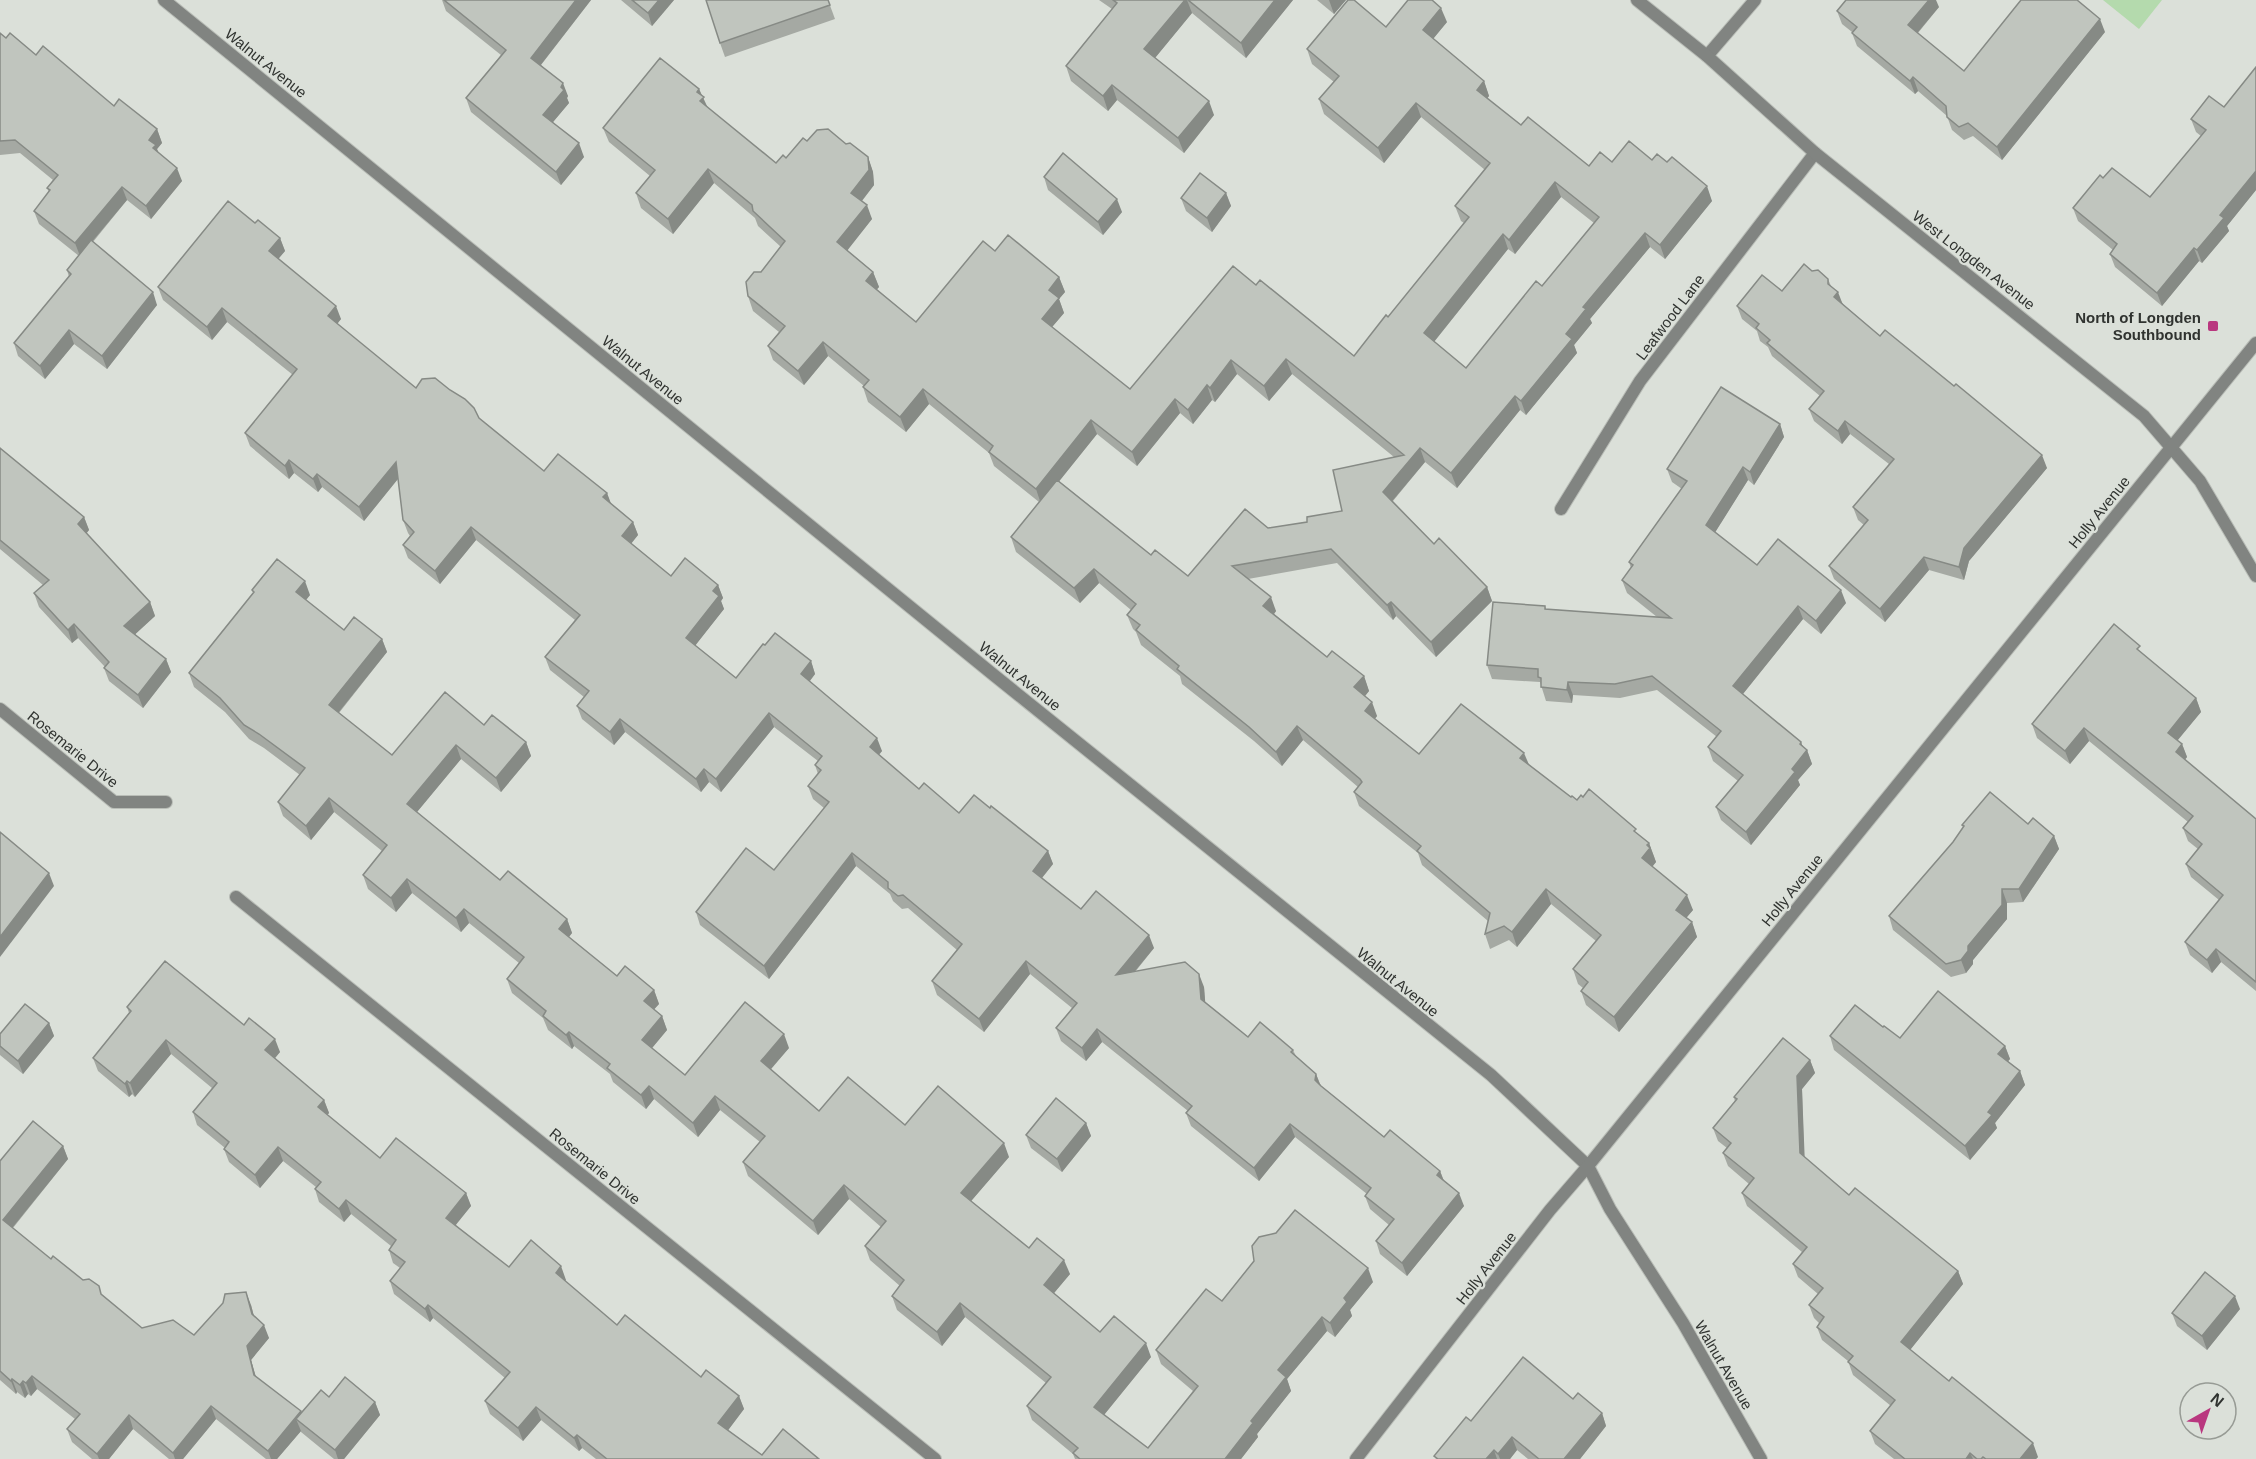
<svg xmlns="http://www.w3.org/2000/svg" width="2256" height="1459" viewBox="0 0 2256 1459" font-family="Helvetica,sans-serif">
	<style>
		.pitch { fill: #b4daad }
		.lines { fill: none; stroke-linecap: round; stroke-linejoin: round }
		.minor-casing { stroke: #b9bdb7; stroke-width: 14 }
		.tertiary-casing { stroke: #b9bdb7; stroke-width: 14 }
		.minor { stroke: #818481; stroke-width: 12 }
		.tertiary { stroke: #818481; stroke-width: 12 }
		.wall { fill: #a5a9a3; fill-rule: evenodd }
		.shaded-wall { fill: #868a85 }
		.building { fill: #c0c5be; stroke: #868a85; stroke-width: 1.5; fill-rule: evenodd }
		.poi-dot { fill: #b9377f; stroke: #dbe0d9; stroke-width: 2 }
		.labels { text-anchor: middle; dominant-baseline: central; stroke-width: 4.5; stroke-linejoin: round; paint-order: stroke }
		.street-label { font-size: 15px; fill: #303330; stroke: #dbe0d9 }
		.poi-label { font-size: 15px; font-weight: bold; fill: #303330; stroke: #dbe0d9; text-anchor: end }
	</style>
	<rect width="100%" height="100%" fill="#dbe0d9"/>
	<polygon class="pitch" points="2103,0 2162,0 2139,29"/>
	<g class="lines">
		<defs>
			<g id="minor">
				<polyline points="164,0 995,676 1491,1075 1588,1166 1610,1209 1683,1323 1761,1459"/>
				<polyline points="1707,56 1755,0"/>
				<polyline points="1561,509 1640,381 1815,153"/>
				<polyline points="0,709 114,802 166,802"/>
				<polyline points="236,897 935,1459"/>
			</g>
			<g id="tertiary">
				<polyline points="1637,0 1707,56 1815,153 2144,416 2200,481 2256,576"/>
				<polyline points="1356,1459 1550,1210 1588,1166 2256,343"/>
			</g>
		</defs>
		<use href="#minor" class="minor-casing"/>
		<use href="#tertiary" class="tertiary-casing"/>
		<use href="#minor" class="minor"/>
		<use href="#tertiary" class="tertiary"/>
	</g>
	<g class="wall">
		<polygon points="442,0 591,0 541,65 568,96 567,98 569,103 553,122 584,157 561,185 471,112 466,98 501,55 446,11"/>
		<polygon points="621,0 674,0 652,26"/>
		<polygon points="828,0 835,19 725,57 720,43"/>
		<polygon points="1099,0 1293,0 1246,58 1192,13 1155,58 1214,115 1184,153 1117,100 1108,111 1071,81 1066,66 1112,9"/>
		<polygon points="1317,0 1346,0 1334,14"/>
		<polygon points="1939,7 1918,33 1964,71 2105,32 2002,160 1973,136 1964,140 1952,130 1947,116 1918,91 1915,94 1857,46 1852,33 1852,32 1842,24 1837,11"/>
		<path d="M 1447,22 L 1433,39 L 1484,81 L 1489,96 L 1487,98 L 1521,125 L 1589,166 L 1612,162 L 1652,160 L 1712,201 L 1665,259 L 1650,247 L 1590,319 L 1592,323 L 1574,345 L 1577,353 L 1526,415 L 1520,410 L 1457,488 L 1425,462 L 1393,501 L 1434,544 L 1487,587 L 1492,601 L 1436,657 L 1396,616 L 1393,620 L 1337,563 L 1248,579 L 1276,611 L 1274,614 L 1327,657 L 1364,676 L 1369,691 L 1365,696 L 1377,716 L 1375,719 L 1419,754 L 1528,764 L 1571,797 L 1577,800 L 1638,835 L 1649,843 L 1656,862 L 1652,867 L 1693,910 L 1686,918 L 1692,922 L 1697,937 L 1619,1032 L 1586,1005 L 1581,991 L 1583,988 L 1578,984 L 1573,969 L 1596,941 L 1551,904 L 1517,947 L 1509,940 L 1490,949 L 1485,934 L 1488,921 L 1422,865 L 1418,853 L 1359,806 L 1354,792 L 1358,787 L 1303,740 L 1282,766 L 1254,741 L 1182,684 L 1180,676 L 1141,645 L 1136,632 L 1133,629 L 1127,615 L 1131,610 L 1099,583 L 1080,603 L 1016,552 L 1011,537 L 1039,502 L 994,466 L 989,453 L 929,404 L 906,432 L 868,402 L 863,387 L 864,386 L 828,356 L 804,385 L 773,360 L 768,346 L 779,332 L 753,311 L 748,296 L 761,272 L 781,247 L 758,226 L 755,218 L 714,183 L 673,234 L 641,208 L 636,193 L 650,176 L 609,142 L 603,128 L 699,89 L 708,108 L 776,163 L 786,158 L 807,141 L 846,144 L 868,157 L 873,172 L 874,185 L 862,201 L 872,219 L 847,250 L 873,272 L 879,287 L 877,289 L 916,322 L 995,251 L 1059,277 L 1065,292 L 1059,299 L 1064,313 L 1052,327 L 1130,389 L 1256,285 L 1354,356 L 1388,317 L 1464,223 L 1461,221 L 1455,206 L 1485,170 L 1421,117 L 1384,163 L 1324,114 L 1319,99 L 1334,82 L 1312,64 L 1307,49 L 1386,27 ZM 1561,197 L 1594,223 L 1542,286 L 1466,368 L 1434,342 L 1508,249 L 1515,254 ZM 1237,374 L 1269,401 L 1292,374 L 1394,457 L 1342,511 L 1307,522 L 1268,528 L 1188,576 L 1151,555 L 1059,481 L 1097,434 L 1137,466 L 1180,413 L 1193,424 L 1212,400 L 1215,402 Z"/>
		<polygon points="0,33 6,38 36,55 114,106 157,129 162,143 157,149 158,153 182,181 151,219 127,200 93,242 157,305 107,369 74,344 45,379 18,356 14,343 69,277 67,270 79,256 39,224 34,211 49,192 47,188 53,180 20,153 0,155"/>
		<polygon points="2256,67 2256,190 2227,226 2229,231 2202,263 2199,261 2162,306 2115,267 2110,254 2113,250 2078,221 2073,208 2103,178 2150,197 2201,136 2196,132 2191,119 2224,107"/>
		<polygon points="1044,177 1122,212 1103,235 1048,190"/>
		<polygon points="1226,193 1231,206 1212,232 1186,211 1181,198"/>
		<polygon points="255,223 280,238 285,251 278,259 341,319 337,324 416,388 479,418 544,471 607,493 610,503 633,522 638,535 631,543 671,576 718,585 723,598 721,601 724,609 695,645 736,678 765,645 811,661 815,674 810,681 882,751 879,755 919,789 959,813 1048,851 1053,864 1042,878 1081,909 1154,948 1135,972 1204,987 1205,1002 1248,1037 1293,1050 1296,1056 1316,1074 1321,1086 1384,1137 1440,1171 1444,1181 1464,1206 1407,1276 1380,1254 1376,1241 1389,1225 1370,1209 1365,1196 1367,1194 1295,1137 1259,1181 1191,1126 1186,1113 1188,1111 1102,1042 1086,1061 1061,1041 1056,1028 1072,1008 1030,974 984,1032 937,995 932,981 957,950 908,908 902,909 893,901 890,894 856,866 769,979 700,925 696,912 774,870 824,808 813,799 808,786 818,774 815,765 818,761 774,727 721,792 709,782 701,792 625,732 614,745 582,719 577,706 584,697 550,670 545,657 575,620 476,540 440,584 408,558 403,545 410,536 408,533 403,520 398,479 364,521 322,487 318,492 294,473 289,479 250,446 245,433 293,375 227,322 212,340 163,300 158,287"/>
		<polygon points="1812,271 1828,279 1831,286 1843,304 1880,336 2047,468 1969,561 1964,580 1929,570 1885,622 1834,579 1829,566 1864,525 1858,520 1853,507 1889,464 1850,434 1842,444 1814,421 1809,409 1820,396 1772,356 1768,347 1760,341 1757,331 1742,319 1737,306 1782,291"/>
		<polygon points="1780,424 1784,437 1754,485 1748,480 1715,532 1757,565 1846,603 1821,634 1803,619 1743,694 1801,742 1803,747 1807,750 1812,764 1798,780 1800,785 1751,845 1721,820 1716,807 1738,781 1713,761 1708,747 1717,737 1657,690 1620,698 1573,695 1572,703 1546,701 1540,682 1492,679 1487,665 1545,606 1546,609 1657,617 1627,593 1622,580 1631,568 1629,562 1682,489 1672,482 1667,469"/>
		<polygon points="0,448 84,517 89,530 86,533 150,602 155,616 135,634 166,659 171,672 143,708 109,681 104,668 105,667 78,638 72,643 39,607 34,593 43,585 0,549"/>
		<polygon points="252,590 310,595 306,600 344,630 382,639 387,652 339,713 392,755 484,725 526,742 531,756 501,792 461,759 417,812 500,880 567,919 572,933 569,937 617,976 654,990 659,1004 654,1009 662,1016 667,1030 652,1048 685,1075 789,1048 770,1069 819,1111 905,1125 1009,1157 971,1201 1029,1248 1070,1274 1054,1293 1100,1332 1151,1357 1104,1415 1148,1448 1193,1391 1161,1364 1156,1350 1222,1301 1373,1282 1350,1310 1352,1316 1335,1337 1327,1331 1287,1379 1291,1391 1257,1434 1258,1437 1241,1459 1075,1459 1073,1454 1032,1420 1027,1406 1046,1383 965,1317 942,1346 897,1310 892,1296 900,1286 870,1260 865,1246 881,1227 849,1199 818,1235 748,1176 743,1162 760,1142 720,1110 698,1137 654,1099 646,1109 613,1082 610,1074 574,1046 572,1049 548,1030 543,1018 512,993 507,979 519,963 469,923 461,932 412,893 396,912 368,889 363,875 382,851 334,812 311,840 283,816 278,802 300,775 264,748 249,739 225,712 194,687 189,673 253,593"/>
		<polygon points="2143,654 2196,698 2201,712 2177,740 2182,744 2187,757 2185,760 2256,819 2256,991 2221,962 2212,973 2190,955 2185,942 2219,900 2191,877 2186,864 2198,849 2188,841 2183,828 2188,822 2089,741 2070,764 2037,738 2032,724"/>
		<polygon points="2028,824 2054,836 2059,849 2023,902 2007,903 2007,919 1973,960 1973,964 1966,973 1951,977 1893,930 1889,916 1953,842 1963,827 1962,825"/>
		<polygon points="127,1007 244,1025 280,1052 275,1058 324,1100 329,1113 327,1115 380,1158 466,1193 471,1206 455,1225 509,1267 566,1280 565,1281 617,1325 701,1377 739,1396 744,1409 728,1430 762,1455 819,1459 596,1459 582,1448 579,1451 541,1420 523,1441 490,1414 485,1401 505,1378 433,1318 430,1322 394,1294 390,1281 400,1268 393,1263 389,1250 391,1246 351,1214 344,1222 319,1202 315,1189 316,1187 283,1161 260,1188 229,1162 224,1149 225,1148 197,1125 193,1112 212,1088 171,1054 135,1097 132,1094 129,1097 98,1071 93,1058 129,1013"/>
		<polygon points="49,1023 54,1036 23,1074 0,1055 0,1034"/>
		<polygon points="1883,1027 1900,1038 2005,1046 2010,1059 2008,1061 2020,1071 2025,1085 1995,1123 1997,1128 1970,1160 1834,1050 1830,1036"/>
		<polygon points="1810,1060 1815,1073 1802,1089 1804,1157 1849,1195 1958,1271 1963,1284 1910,1350 2038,1457 2036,1459 1894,1459 1875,1444 1870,1431 1891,1406 1853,1375 1848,1361 1822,1340 1817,1327 1819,1323 1814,1318 1809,1305 1818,1294 1798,1277 1793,1264 1802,1252 1747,1206 1742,1193 1749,1184 1728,1166 1723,1153 1727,1148 1718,1141 1713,1128 1735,1102 1734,1097"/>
		<polygon points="1086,1123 1091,1136 1062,1172 1031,1148 1026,1135"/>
		<polygon points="63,1146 68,1159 13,1228 51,1259 102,1295 142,1328 194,1335 251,1305 254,1316 269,1338 251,1360 256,1377 301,1413 329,1397 375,1402 380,1415 344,1459 334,1459 301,1432 301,1431 277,1459 266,1459 216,1419 183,1459 169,1459 133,1429 109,1459 92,1459 72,1442 67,1429 75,1419 37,1389 31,1396 28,1394 25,1398 17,1392 16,1394 0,1380 0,1161"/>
		<polygon points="2240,1309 2207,1350 2177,1326 2172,1313"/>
		<polygon points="1573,1399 1602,1413 1606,1426 1580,1459 1528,1459 1517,1450 1510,1459 1436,1459 1434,1456 1471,1421"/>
	</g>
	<g class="shaded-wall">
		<polygon points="576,0 591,0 536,71 531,58"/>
		<polygon points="659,0 674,0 652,26 648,13"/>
		<polygon points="1185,0 1187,0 1192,13 1150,64 1144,49"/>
		<polygon points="1275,0 1293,0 1246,58 1241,43"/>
		<polygon points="1329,0 1346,0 1334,14"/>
		<polygon points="1929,0 1936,0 1939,7 1913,38 1908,25"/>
		<polygon points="1441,8 1447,22 1428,45 1423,30"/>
		<polygon points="2100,19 2105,32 2002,160 1997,147"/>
		<polygon points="1913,77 1918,91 1915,94 1910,81"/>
		<polygon points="1484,81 1489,96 1482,105 1477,90"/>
		<polygon points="563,83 568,96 567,98 569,103 548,128 543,115"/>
		<polygon points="1112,85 1117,100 1108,111 1103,96"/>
		<polygon points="699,89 709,111 705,116 697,92"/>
		<polygon points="1209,101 1214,115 1184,153 1178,138"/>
		<polygon points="1416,103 1421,117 1384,163 1378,148"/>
		<polygon points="157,129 162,143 157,149 161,158 158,162 149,140"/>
		<polygon points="579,143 584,157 561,185 556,172"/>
		<polygon points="868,157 873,172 874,185 857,207 851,193"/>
		<polygon points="177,168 182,181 151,219 146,206"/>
		<polygon points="708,169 714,183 673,234 668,219"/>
		<polygon points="2256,171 2256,190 2227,226 2229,231 2202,263 2197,250 2220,215"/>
		<polygon points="1555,182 1561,197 1515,254 1509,240"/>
		<polygon points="1707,186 1712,201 1665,259 1660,245"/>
		<polygon points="122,187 127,200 80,256 75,243"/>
		<polygon points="1226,193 1231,206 1212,232 1207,218"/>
		<polygon points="1117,199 1122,212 1103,235 1098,222"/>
		<polygon points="867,205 872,219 843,256 837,242"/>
		<polygon points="1645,233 1650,247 1590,319 1592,323 1574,345 1577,353 1526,415 1521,401 1566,334 1583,307"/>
		<polygon points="1503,234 1508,249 1429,348 1424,333"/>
		<polygon points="280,238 285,251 274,264 269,251"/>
		<polygon points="2194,248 2199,261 2162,306 2157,293"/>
		<polygon points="873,272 879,287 872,295 866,281"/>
		<polygon points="1059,277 1065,292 1059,299 1064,313 1047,333 1042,319 1049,290"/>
		<polygon points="153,292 157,305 107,369 102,356"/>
		<polygon points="1838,292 1843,305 1834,297"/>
		<polygon points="336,306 341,319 333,329 328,316"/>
		<polygon points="222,308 227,322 212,340 207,327"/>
		<polygon points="69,330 74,344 45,379 40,366"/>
		<polygon points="823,342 828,356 804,385 798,371"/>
		<polygon points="1286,359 1292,374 1269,401 1264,386"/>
		<polygon points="1231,360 1237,374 1215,402 1210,388"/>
		<polygon points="1207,385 1212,400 1193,424 1188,410"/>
		<polygon points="923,389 929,404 906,432 900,417"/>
		<polygon points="1515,396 1520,410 1457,488 1451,473"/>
		<polygon points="1175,399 1180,413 1137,466 1132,452"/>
		<polygon points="1091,420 1097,434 1041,504 1036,489"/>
		<polygon points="1845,421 1850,434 1842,444 1838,431"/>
		<polygon points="1780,424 1784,437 1754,485 1750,472"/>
		<polygon points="1420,448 1425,462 1388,506 1383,492"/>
		<polygon points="2042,455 2047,468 1969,561 1964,580 1959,567 1964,548"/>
		<polygon points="289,460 294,473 289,479 285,466"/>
		<polygon points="396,462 401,475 364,521 359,507"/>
		<polygon points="1743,467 1748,480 1711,539 1706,525"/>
		<polygon points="317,474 322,487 318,492 313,479"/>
		<polygon points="607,493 612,506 603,497"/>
		<polygon points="84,517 89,530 83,538 78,524"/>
		<polygon points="633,522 638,535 627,549 622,536"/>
		<polygon points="471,527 476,540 440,584 435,571"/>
		<polygon points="1924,557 1929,570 1885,622 1880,609"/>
		<polygon points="1094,569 1099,583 1080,603 1074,588"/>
		<polygon points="305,581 310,595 301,606 296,592"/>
		<polygon points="718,585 723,598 721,601 724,609 691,651 686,638 713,591"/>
		<polygon points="1487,587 1492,601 1436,657 1431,642"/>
		<polygon points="1841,590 1846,603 1821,634 1816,621"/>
		<polygon points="1271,597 1276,611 1269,621 1263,606"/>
		<polygon points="150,602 155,616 129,640 124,626"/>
		<polygon points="1391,602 1396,616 1393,620 1387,605"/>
		<polygon points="1798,606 1803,619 1738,700 1733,686"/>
		<polygon points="74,624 78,638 72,643 68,630"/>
		<polygon points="382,639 387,652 334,718 329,705"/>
		<polygon points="166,659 171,672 143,708 138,695"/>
		<polygon points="811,661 815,674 805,687 801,674"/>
		<polygon points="1364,676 1369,691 1360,702 1354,687"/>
		<polygon points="1568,682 1573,695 1572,703 1567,690"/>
		<polygon points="2196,698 2201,712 2173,746 2168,733"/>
		<polygon points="1372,702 1377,716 1370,725 1365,711"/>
		<polygon points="769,713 774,727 721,792 716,779"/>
		<polygon points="620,719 625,732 614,745 610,732"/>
		<polygon points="1297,726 1303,740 1282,766 1276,752"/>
		<polygon points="2084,728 2089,741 2070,764 2065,751"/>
		<polygon points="877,738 882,751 874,760 870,747"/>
		<polygon points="526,742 531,756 501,792 496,778"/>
		<polygon points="1801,742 1805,753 1807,750 1812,764 1798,780 1800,785 1751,845 1746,832 1792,769 1800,744"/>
		<polygon points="2182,744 2187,757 2180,765 2176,752"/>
		<polygon points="456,745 461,759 412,818 407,804"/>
		<polygon points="1524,753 1530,767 1520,758"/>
		<polygon points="704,769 709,782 701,792 696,779"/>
		<polygon points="329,798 334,812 311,840 306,826"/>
		<polygon points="2054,836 2059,849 2023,902 2019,889"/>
		<polygon points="1649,843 1656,862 1647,873 1642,858"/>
		<polygon points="1048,851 1053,864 1037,884 1033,871"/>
		<polygon points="852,853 856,866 769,979 764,966"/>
		<polygon points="49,873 54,886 0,957 0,937"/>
		<polygon points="407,879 412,893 396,912 391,898"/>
		<polygon points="1546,889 1551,904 1517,947 1512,932"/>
		<polygon points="2002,889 2007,903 2007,919 1973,960 1973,964 1966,973 1961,960 1968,946"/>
		<polygon points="1687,895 1693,910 1681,924 1676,910"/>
		<polygon points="464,909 469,923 461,932 456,918"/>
		<polygon points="567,919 572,933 564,943 559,929"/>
		<polygon points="1692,922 1697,937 1619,1032 1614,1017"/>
		<polygon points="1149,935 1154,948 1121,988 1116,975"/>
		<polygon points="2216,949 2221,962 2212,973 2207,960"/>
		<polygon points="1026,961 1030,974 984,1032 979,1019"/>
		<polygon points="1199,974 1204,987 1206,1012 1201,999"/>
		<polygon points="654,990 659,1004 649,1015 644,1001"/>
		<polygon points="662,1016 667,1030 647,1054 642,1040"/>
		<polygon points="49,1023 54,1036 23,1074 18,1061"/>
		<polygon points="1097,1029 1102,1042 1086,1061 1082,1048"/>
		<polygon points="569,1032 574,1046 572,1049 566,1035"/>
		<polygon points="784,1034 789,1048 766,1075 761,1061"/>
		<polygon points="275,1039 280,1052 270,1064 265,1050"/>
		<polygon points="166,1040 171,1054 135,1097 130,1083"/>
		<polygon points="2005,1046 2010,1059 2003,1067 1998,1054"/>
		<polygon points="1810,1060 1815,1073 1802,1089 1805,1166 1800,1153 1797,1076"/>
		<polygon points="2020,1071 2025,1085 1995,1123 1997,1128 1970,1160 1965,1146 1988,1112"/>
		<polygon points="1316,1074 1321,1087 1315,1080"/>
		<polygon points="127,1081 132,1094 129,1097 125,1084"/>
		<polygon points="649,1086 654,1099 646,1109 641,1095"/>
		<polygon points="715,1096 720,1110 698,1137 693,1123"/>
		<polygon points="324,1100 329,1113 323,1120 318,1107"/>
		<polygon points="1086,1123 1091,1136 1062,1172 1057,1159"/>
		<polygon points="1290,1124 1295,1137 1259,1181 1254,1168"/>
		<polygon points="1004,1143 1009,1157 966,1207 961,1193"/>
		<polygon points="63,1146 68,1159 8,1233 3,1220"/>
		<polygon points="278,1147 283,1161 260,1188 255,1175"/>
		<polygon points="1440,1171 1445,1184 1437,1175"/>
		<polygon points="844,1185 849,1199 818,1235 813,1221"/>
		<polygon points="466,1193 471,1206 451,1231 446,1218"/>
		<polygon points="1459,1193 1464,1206 1407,1276 1402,1263"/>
		<polygon points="346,1200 351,1214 344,1222 339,1209"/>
		<polygon points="1064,1260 1070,1274 1049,1299 1044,1285"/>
		<polygon points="561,1266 566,1280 561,1286 556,1273"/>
		<polygon points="1368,1268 1373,1282 1350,1310 1352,1316 1335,1337 1330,1323 1344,1298"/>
		<polygon points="1958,1271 1963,1284 1906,1355 1901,1342"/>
		<polygon points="246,1292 251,1305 257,1328 252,1314"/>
		<polygon points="2235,1296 2240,1309 2207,1350 2202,1336"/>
		<polygon points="960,1303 965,1317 942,1346 937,1332"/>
		<polygon points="428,1305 433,1318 430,1322 425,1309"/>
		<polygon points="1322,1317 1327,1331 1287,1379 1291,1391 1257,1434 1258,1437 1241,1459 1225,1459 1251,1421 1278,1370"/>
		<polygon points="264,1325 269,1338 251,1360 259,1388 254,1375 247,1346"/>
		<polygon points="1146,1343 1151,1357 1099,1421 1094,1407"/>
		<polygon points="32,1376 37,1389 31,1396 26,1383"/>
		<polygon points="12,1379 17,1392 16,1394 11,1381"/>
		<polygon points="23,1381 28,1394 25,1398 20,1385"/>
		<polygon points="739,1396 744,1409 723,1437 718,1423"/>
		<polygon points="375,1402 380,1415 344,1459 338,1459 335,1450"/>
		<polygon points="211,1406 216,1419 183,1459 175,1459 173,1453"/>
		<polygon points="536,1407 541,1420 523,1441 518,1428"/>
		<polygon points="301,1411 305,1425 296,1419 301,1431 277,1459 271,1459 268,1451"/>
		<polygon points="1602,1413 1606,1426 1580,1459 1564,1459"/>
		<polygon points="129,1415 133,1429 109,1459 99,1459 97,1454"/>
		<polygon points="577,1435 582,1448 579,1451 574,1438"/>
		<polygon points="1512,1437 1517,1450 1510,1459 1500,1459 1498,1454"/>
		<polygon points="2033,1443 2038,1457 2036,1459 2020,1459"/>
		<polygon points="1494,1450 1497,1459 1486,1459"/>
		<polygon points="1970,1453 1973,1459 1966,1459"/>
	</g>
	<g class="building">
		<polygon points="444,0 576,0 531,58 563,83 561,87 564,90 543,115 579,143 556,172 466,98 506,50"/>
		<polygon points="632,0 659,0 648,13"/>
		<polygon points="706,0 828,0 830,5 720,43"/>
		<polygon points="1113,0 1185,0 1144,49 1209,101 1178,138 1112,85 1103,96 1066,66 1117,3"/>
		<polygon points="1188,0 1275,0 1241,43"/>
		<path d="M 1348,0 L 1354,0 L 1386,27 L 1408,0 L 1432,0 L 1441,8 L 1423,30 L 1484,81 L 1477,90 L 1521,125 L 1528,117 L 1589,166 L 1600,152 L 1612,162 L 1629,141 L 1652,160 L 1657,154 L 1667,162 L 1672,157 L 1707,186 L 1660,245 L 1645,233 L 1583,307 L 1586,309 L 1566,334 L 1572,339 L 1521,401 L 1515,396 L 1451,473 L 1420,448 L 1383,492 L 1434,544 L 1439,538 L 1487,587 L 1431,642 L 1391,602 L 1387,605 L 1331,549 L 1232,566 L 1271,597 L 1263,606 L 1327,657 L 1332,651 L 1364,676 L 1354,687 L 1372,702 L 1365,711 L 1419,754 L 1461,704 L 1524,753 L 1520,758 L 1571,797 L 1572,796 L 1577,800 L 1581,795 L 1583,797 L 1589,789 L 1636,829 L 1634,831 L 1649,843 L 1647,845 L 1650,848 L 1642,858 L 1687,895 L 1676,910 L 1692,922 L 1614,1017 L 1581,991 L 1588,982 L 1573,969 L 1601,935 L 1546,889 L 1512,932 L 1504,926 L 1485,934 L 1490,913 L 1417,851 L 1421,846 L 1354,792 L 1362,782 L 1360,779 L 1297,726 L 1276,752 L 1249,727 L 1177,669 L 1179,666 L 1136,630 L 1140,625 L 1127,615 L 1136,604 L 1094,569 L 1074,588 L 1011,537 L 1057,480 L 1151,555 L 1155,550 L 1188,576 L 1245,509 L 1268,528 L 1307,522 L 1307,517 L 1342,511 L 1333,470 L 1404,455 L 1286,359 L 1264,386 L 1231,360 L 1210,388 L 1207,385 L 1188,410 L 1175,399 L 1132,452 L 1091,420 L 1036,489 L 989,452 L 993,446 L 923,389 L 900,417 L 863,387 L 869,380 L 823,342 L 798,371 L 768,346 L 785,326 L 748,296 L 746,282 L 754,272 L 761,272 L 785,241 L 753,211 L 752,205 L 708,169 L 668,219 L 636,193 L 655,170 L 603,128 L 660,58 L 699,89 L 697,92 L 704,97 L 700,101 L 776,163 L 783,155 L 786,158 L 803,138 L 807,141 L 817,130 L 828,129 L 846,144 L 850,143 L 868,157 L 869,170 L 851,193 L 867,205 L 837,242 L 873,272 L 866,281 L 916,322 L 983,241 L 995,251 L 1008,235 L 1059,277 L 1049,290 L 1059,298 L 1042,319 L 1130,389 L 1233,266 L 1256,285 L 1260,280 L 1354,356 L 1386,315 L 1388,317 L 1469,217 L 1455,206 L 1490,163 L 1416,103 L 1378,148 L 1319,99 L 1339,76 L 1307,49 ZM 1555,182 L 1599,217 L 1542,286 L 1536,281 L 1466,368 L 1424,333 L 1503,234 L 1509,240 Z"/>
		<polygon points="1846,0 1929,0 1908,25 1964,71 2021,0 2077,0 2100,19 1997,147 1968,123 1959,127 1947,117 1946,106 1913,77 1910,81 1852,33 1857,27 1837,11"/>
		<polygon points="0,33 6,38 10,33 36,55 43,46 114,106 119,99 157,129 149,140 156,145 153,148 177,168 146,206 122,187 75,243 34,211 50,190 47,188 58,175 15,140 0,141"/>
		<polygon points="2256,67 2256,171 2220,215 2224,218 2197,250 2194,248 2157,293 2110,254 2117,244 2073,208 2100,175 2103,178 2112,168 2150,197 2206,130 2191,119 2209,96 2224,107"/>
		<polygon points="1063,153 1117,199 1098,222 1044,177"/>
		<polygon points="1200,173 1226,193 1207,218 1181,198"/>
		<polygon points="228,201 255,223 258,220 280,238 269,251 336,306 328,316 416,388 422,379 435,378 450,390 465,399 474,408 479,418 544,471 558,454 607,493 603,497 633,522 622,536 671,576 685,558 718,585 713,591 719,596 686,638 736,678 763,644 765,645 775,633 811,661 801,674 877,738 870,747 919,789 924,783 959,813 974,795 990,808 991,806 1048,851 1033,871 1081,909 1096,891 1149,935 1116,975 1185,962 1199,974 1201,999 1248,1037 1260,1022 1293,1050 1291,1052 1316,1074 1315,1080 1321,1086 1384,1137 1390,1130 1440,1171 1437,1175 1459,1193 1402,1263 1376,1241 1394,1219 1365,1196 1371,1188 1290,1124 1254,1168 1186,1113 1192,1106 1097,1029 1082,1048 1056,1028 1077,1003 1026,961 979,1019 932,981 962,944 903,895 898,896 888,888 888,882 852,853 764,966 696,912 746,848 774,870 829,802 808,786 821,770 815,765 822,756 769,713 716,779 704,769 696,779 620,719 610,732 577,706 589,691 545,657 580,615 471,527 435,571 403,545 414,532 403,520 396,462 359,507 317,474 313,479 289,460 285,466 245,433 297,369 222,308 207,327 158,287"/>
		<polygon points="91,240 153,292 102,356 69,330 40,366 14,343 71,274 67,270"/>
		<polygon points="1804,264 1812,271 1818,270 1828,279 1828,284 1838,292 1834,297 1880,336 1885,330 1954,386 1956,384 2042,455 1964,548 1959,567 1924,557 1880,609 1829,566 1868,520 1853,507 1894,459 1845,421 1838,431 1809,409 1824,391 1767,343 1770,340 1756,328 1759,324 1737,306 1762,275 1782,291"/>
		<polygon points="1721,387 1780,424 1750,472 1743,467 1706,525 1757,565 1778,539 1841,590 1816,621 1798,606 1733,686 1801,742 1800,744 1807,750 1792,769 1795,772 1746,832 1716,807 1743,775 1708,747 1721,731 1652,676 1615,684 1568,682 1567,690 1541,687 1541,678 1538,677 1538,669 1487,665 1493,602 1545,606 1545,609 1671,618 1622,580 1633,565 1629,562 1687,481 1667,469"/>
		<polygon points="0,448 84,517 78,524 150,602 124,626 166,659 138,695 104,668 109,662 74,624 68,630 34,593 49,580 0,540"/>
		<polygon points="277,559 305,581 296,592 344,630 354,617 382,639 329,705 392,755 445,692 484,725 492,715 526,742 496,778 456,745 407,804 500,880 508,871 567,919 559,929 617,976 625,966 654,990 644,1001 662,1016 642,1040 685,1075 745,1002 784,1034 761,1061 819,1111 848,1077 905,1125 938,1086 1004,1143 961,1193 1029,1248 1037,1238 1064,1260 1044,1285 1100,1332 1114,1316 1146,1343 1094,1407 1148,1448 1198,1386 1156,1350 1206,1289 1222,1301 1254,1261 1252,1246 1259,1237 1276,1233 1295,1210 1368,1268 1344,1298 1347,1302 1330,1323 1322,1317 1278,1370 1286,1377 1251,1421 1253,1423 1225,1459 1080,1459 1073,1453 1078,1448 1027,1406 1051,1377 960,1303 937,1332 892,1296 904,1280 865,1246 886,1221 844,1185 813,1221 743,1162 765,1136 715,1096 693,1123 649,1086 641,1095 607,1068 610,1064 569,1032 566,1035 543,1016 546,1011 507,979 524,957 464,909 456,918 407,879 391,898 363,875 387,845 329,798 306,826 278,802 305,768 259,734 244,725 220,698 189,673 254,592 252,590"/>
		<polygon points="2114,624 2140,646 2137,649 2196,698 2168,733 2182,744 2176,752 2256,819 2256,982 2216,949 2207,960 2185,942 2223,895 2186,864 2202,844 2183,828 2193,816 2084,728 2065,751 2032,724"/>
		<polygon points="1990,792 2028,824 2033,818 2054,836 2019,889 2002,889 2002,905 1968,946 1968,951 1961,960 1946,964 1889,916 1953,842 1964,826 1962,825"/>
		<polygon points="0,832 49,873 0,937"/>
		<polygon points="165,961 244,1025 249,1018 275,1039 265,1050 324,1100 318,1107 380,1158 396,1138 466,1193 446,1218 509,1267 531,1240 561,1266 556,1273 617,1325 625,1315 701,1377 706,1370 739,1396 718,1423 762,1455 783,1429 819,1459 607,1459 577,1435 574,1438 536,1407 518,1428 485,1401 510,1372 428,1305 425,1309 390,1281 405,1262 389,1250 396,1240 346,1200 339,1209 315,1189 321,1182 278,1147 255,1175 224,1149 229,1142 193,1112 217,1083 166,1040 130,1083 127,1081 125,1084 93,1058 131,1011 127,1007"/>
		<polygon points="1938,991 2005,1046 1998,1054 2020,1071 1988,1112 1992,1115 1965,1146 1830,1036 1855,1005 1883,1027 1884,1026 1900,1038"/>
		<polygon points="25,1004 49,1023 18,1061 0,1046 0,1034"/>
		<polygon points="1783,1038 1810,1060 1797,1076 1800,1153 1849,1195 1855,1188 1958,1271 1901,1342 1949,1381 1952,1377 2033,1443 2020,1459 1986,1459 1983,1457 1981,1459 1977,1459 1970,1453 1966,1459 1905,1459 1870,1431 1895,1400 1848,1362 1853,1356 1817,1327 1824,1317 1809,1305 1823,1288 1793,1264 1807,1247 1742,1193 1754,1178 1723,1153 1731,1143 1713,1128 1737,1099 1734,1097"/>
		<polygon points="1056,1098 1086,1123 1057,1159 1026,1135"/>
		<polygon points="33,1121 63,1146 3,1220 51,1259 53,1256 83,1280 89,1279 99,1286 101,1294 142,1328 173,1320 194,1335 223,1303 225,1294 246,1292 252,1314 264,1325 247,1346 254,1375 301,1411 268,1451 211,1406 173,1453 129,1415 97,1454 67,1429 80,1414 32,1376 26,1383 23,1381 20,1385 12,1379 11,1381 0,1371 0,1161"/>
		<polygon points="2205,1272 2235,1296 2202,1336 2172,1313"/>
		<polygon points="1523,1357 1573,1399 1578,1393 1602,1413 1564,1459 1539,1459 1512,1437 1498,1454 1494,1450 1486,1459 1438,1459 1434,1456 1466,1417 1471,1421"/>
		<polygon points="345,1377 375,1402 335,1450 296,1419 321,1390 329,1397"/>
	</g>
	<rect class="poi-dot" x="2207" y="320" width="12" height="12" rx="3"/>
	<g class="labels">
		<g class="street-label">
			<text transform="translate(266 63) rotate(39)">Walnut Avenue</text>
			<text transform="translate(1974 260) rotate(38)">West Longden Avenue</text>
			<text transform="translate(1670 317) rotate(-53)">Leafwood Lane</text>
			<text transform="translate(643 370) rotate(39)">Walnut Avenue</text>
			<text transform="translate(2099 512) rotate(-51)">Holly Avenue</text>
			<text transform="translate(1020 676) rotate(39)">Walnut Avenue</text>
			<text transform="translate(73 749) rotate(39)">Rosemarie Drive</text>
			<text transform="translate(1792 890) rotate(-51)">Holly Avenue</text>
			<text transform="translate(1398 982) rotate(39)">Walnut Avenue</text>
			<text transform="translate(595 1166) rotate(39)">Rosemarie Drive</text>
			<text transform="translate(1486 1268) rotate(-52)">Holly Avenue</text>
			<text transform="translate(1724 1365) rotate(60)">Walnut Avenue</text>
		</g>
		<g class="poi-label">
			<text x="2201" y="317">North of Longden<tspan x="2201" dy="17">Southbound</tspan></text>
		</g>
	</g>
	<g transform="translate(2208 1411) rotate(40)"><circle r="28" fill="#dbe0d9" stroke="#979b95" stroke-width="1.5"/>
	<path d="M0-4.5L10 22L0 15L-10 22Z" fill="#b9377f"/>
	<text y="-9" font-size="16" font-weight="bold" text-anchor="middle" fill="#303330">N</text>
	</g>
</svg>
